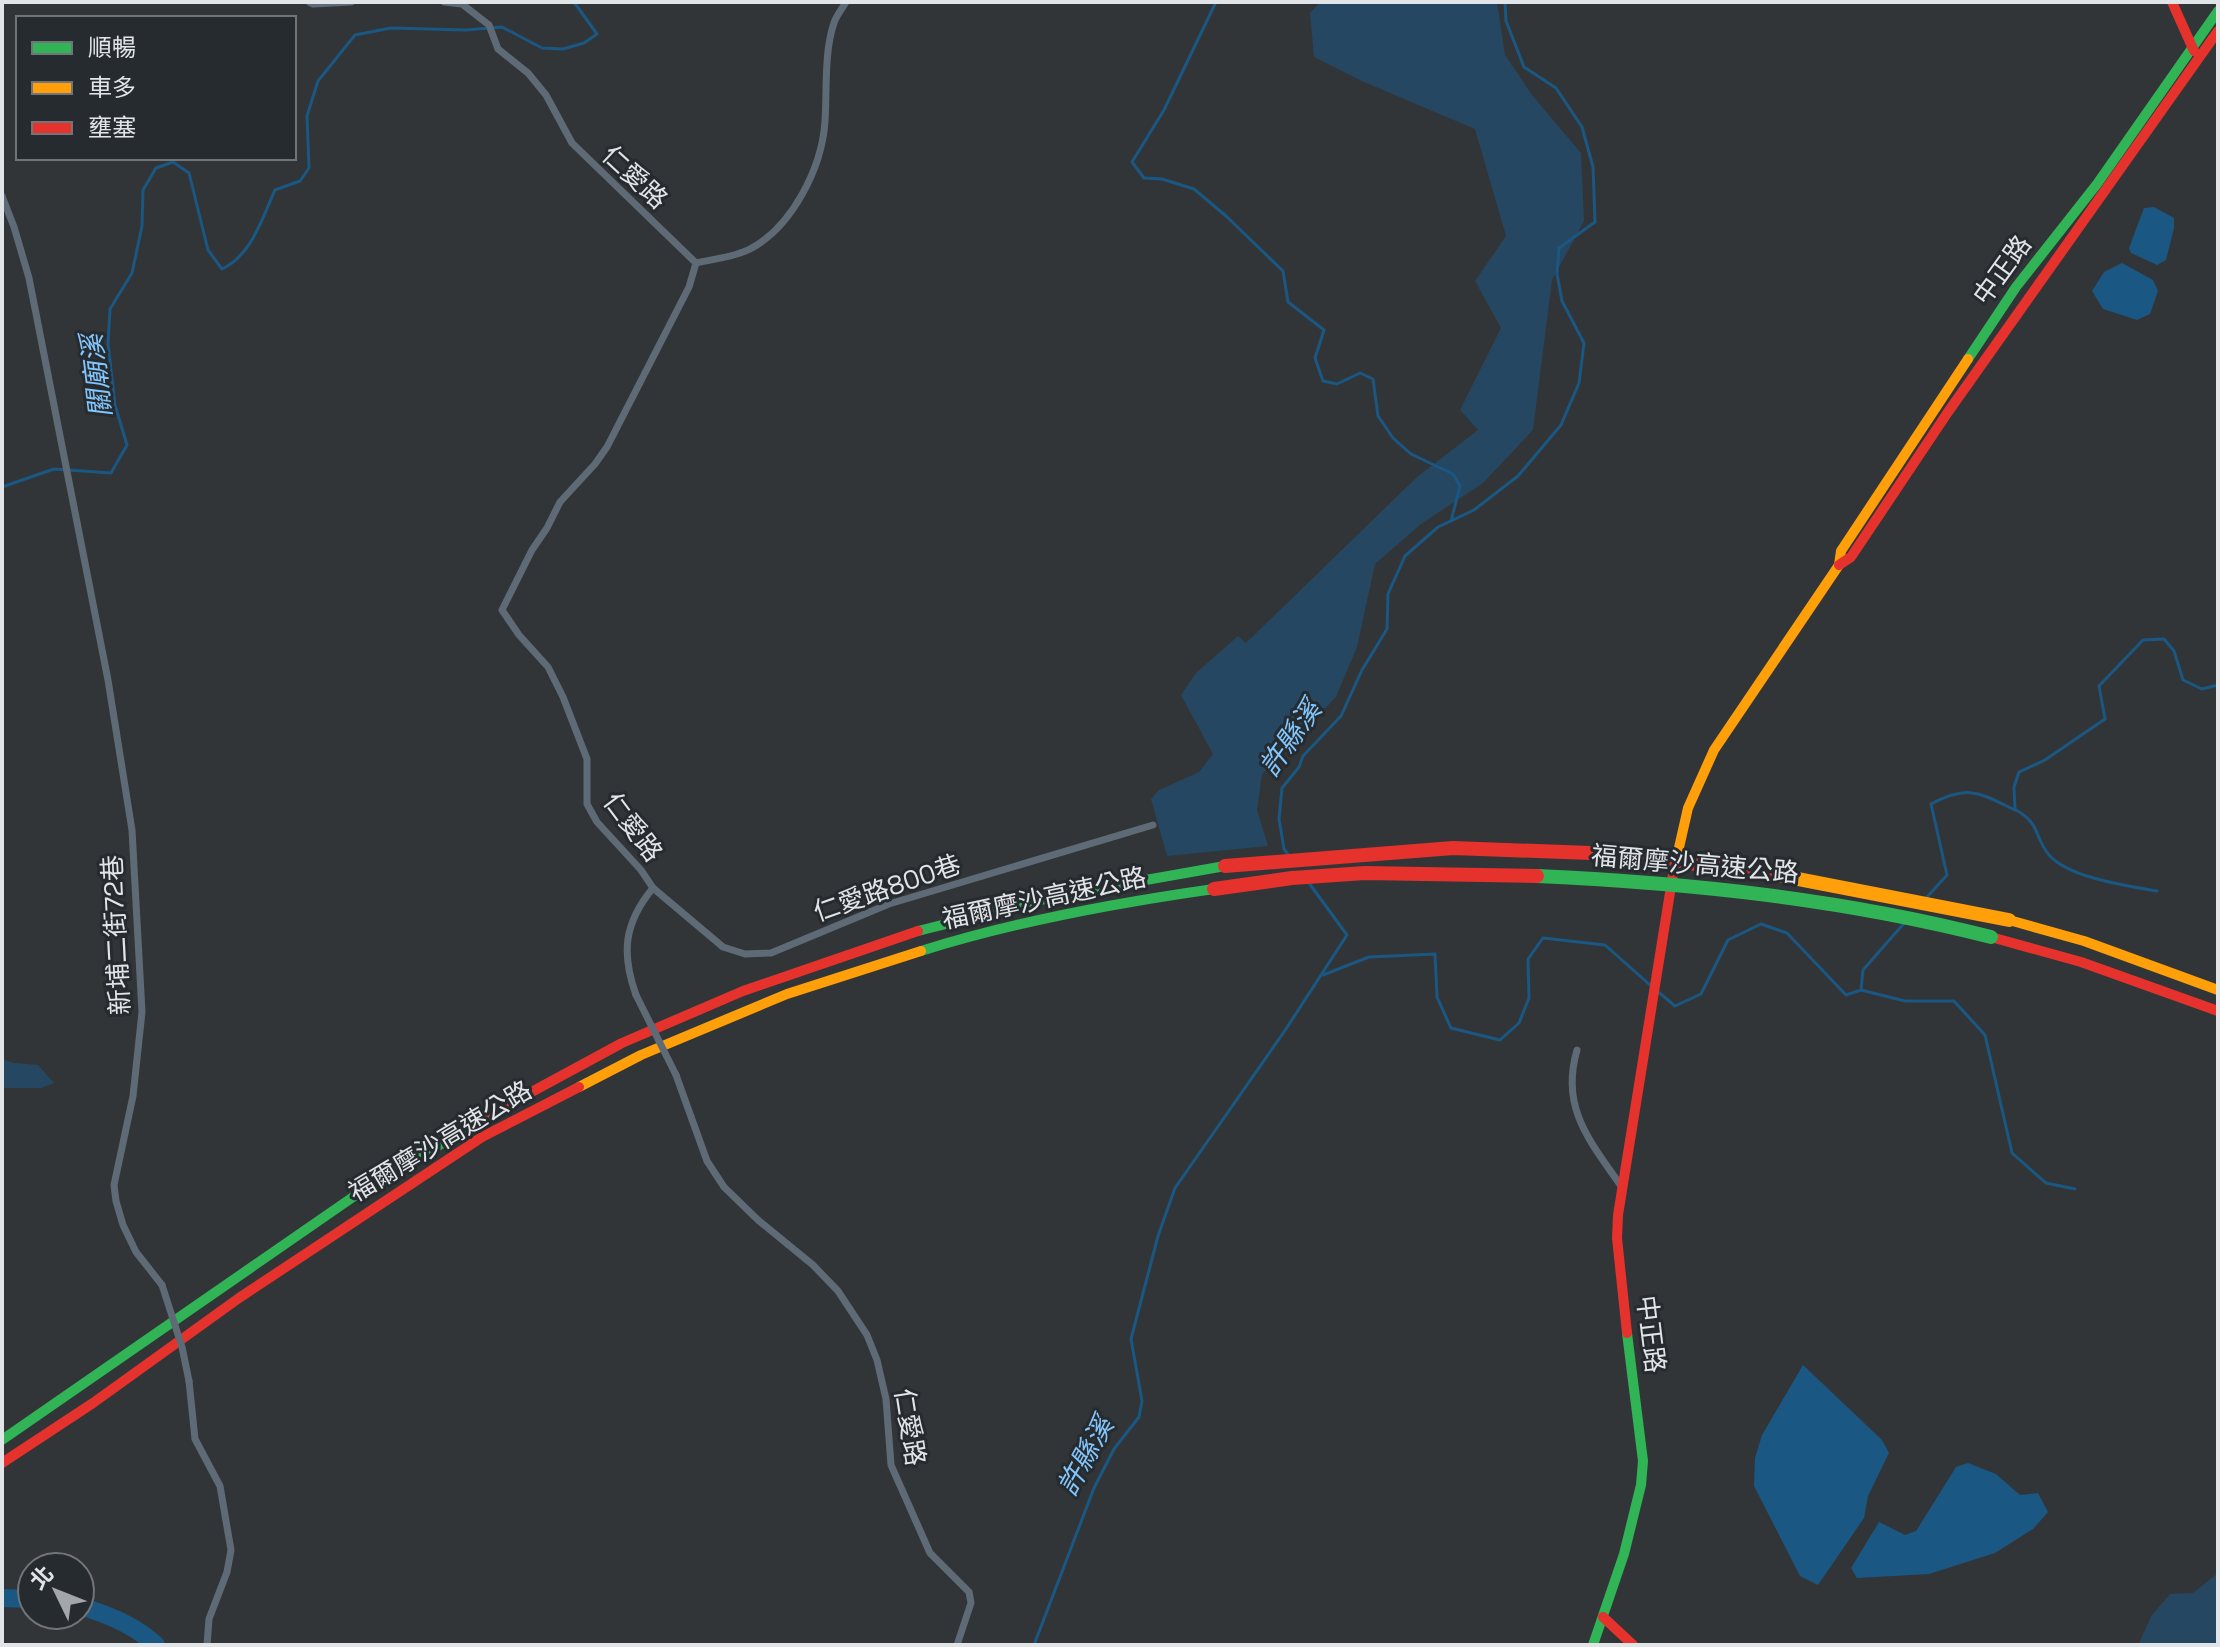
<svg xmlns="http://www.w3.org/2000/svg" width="2220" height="1647" viewBox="0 0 2220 1647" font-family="'Space Grotesk','Noto Sans TC',sans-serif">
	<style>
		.green { fill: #254762 }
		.water { fill: #1a5782 }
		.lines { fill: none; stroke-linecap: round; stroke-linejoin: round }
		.stream { stroke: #1a5782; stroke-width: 3 }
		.river { stroke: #1a5782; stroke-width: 18 }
		.street { stroke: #5e6b76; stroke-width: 7 }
		.fast { stroke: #30b455; stroke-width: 10 }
		.slow { stroke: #ff9f0a; stroke-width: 10 }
		.jam { stroke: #e5322d; stroke-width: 10 }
		.street-bridge { stroke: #5e6b76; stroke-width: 7 }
		.fast-bridge { stroke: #30b455; stroke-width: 14 }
		.slow-bridge { stroke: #ff9f0a; stroke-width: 14 }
		.jam-bridge { stroke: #e5322d; stroke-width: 14 }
		.labels { text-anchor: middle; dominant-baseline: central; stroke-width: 6; stroke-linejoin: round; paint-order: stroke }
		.street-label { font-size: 26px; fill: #e2e5e8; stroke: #262b2f }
		.water-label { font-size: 28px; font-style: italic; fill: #83c6fd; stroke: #262b2f }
	</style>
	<rect width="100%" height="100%" fill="#323537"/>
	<g class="green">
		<polygon points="1320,2 1497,2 1505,55 1532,95 1581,153 1584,221 1552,280 1533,430 1483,483 1421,524 1375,564 1357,647 1336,697 1262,774 1257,810 1268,846 1167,856 1151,799 1159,790 1199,772 1213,754 1181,695 1196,673 1238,636 1246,643 1417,477 1478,430 1460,410 1501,328 1475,281 1506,236 1475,129 1364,82 1314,57 1310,13"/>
		<polygon points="2,1059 14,1063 38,1065 54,1083 41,1088 2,1088"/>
		<polygon points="2218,1573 2218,1645 2138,1645 2152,1615 2170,1594 2193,1593"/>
	</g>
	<g class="water">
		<polygon points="2154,207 2174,218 2174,228 2166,260 2157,265 2131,253 2129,248 2144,208"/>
		<polygon points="2122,263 2153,280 2158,291 2150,314 2137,320 2103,309 2092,291 2104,272"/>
		<polygon points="1803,1365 1882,1440 1889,1453 1868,1496 1864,1518 1818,1585 1800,1576 1754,1486 1755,1458 1762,1435"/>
		<polygon points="1968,1463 1996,1474 2020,1495 2038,1493 2048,1512 2033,1529 1995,1553 1929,1574 1857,1578 1851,1568 1879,1522 1905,1535 1916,1531 1956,1467"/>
	</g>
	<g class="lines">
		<g class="stream">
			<polyline points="1216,2 1164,110 1132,162 1144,178 1162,179 1194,189 1226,216 1283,271 1288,302 1324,330 1315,358 1323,381 1337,384 1360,373 1373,379 1378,416 1393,438 1411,454 1453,474 1460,486 1451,521"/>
			<path d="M 2,487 L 54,469 L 111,473 L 127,445 L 115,405 L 108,344 L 110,309 L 132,273 L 142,226 L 143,190 L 156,168 L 173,162 L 189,173 L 208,250 L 222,269 C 252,255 262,218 275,190 L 300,181 L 309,168 L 307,116 L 318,81 L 355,35 L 391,28 L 466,30 L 502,27 L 542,48 L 563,49 L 584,43 L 597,34 L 574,2"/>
			<path d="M 2016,810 C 2041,824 2034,837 2049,855 C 2069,878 2128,886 2157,891"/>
			<polyline points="1290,857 1284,849 1279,819 1282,788 1299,767 1303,756 1341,716 1362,670 1387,629 1388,594 1405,556 1438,527 1474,510 1518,476 1561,425 1579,383 1584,343 1562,301 1557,274 1559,248 1595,222 1593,167 1582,127 1556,88 1524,67 1506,21 1505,2"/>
			<path d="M 1927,897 L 1947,875 L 1931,804 C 1969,784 1979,793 2015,810 L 2014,787 L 2019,772 L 2045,760 L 2105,719 L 2099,686 L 2143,640 L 2164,639 L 2174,651 L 2183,680 L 2202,689 L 2218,685"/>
			<polyline points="1323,975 1369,957 1435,954 1437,997 1451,1028 1500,1040 1519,1023 1529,998 1528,959 1543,938 1605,945 1650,985"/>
			<polyline points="1656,990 1675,1006 1701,994 1728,940 1761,924 1787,933 1846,995 1861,990 1863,970 1906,921"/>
			<polyline points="1861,990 1905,1001 1954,1001 1985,1035 2012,1153 2046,1183 2075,1189"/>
			<polyline points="1034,1645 1094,1488 1114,1449 1139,1417 1142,1401 1131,1339 1158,1236 1175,1188 1286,1029 1347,935 1309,883"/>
		</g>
		<g class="river">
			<polyline points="2,1598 32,1599"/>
			<path d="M 80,1606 C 109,1615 134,1625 156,1645"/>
		</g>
		<g class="street">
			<polyline points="309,2 313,4 351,2"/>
			<path d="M 444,2 L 462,4 L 489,25 L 498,49 L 528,73 L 546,95 L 572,143 L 696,263 L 689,287 L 607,447 L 595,464 L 560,502 L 547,528 L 532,550 L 502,610 L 519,635 L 548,667 L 563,697 L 587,759 L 587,804 L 597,822 L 641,870 L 653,888 C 624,923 621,953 636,995"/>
			<polyline points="2,196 14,227 29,278 108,680 132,830 142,1012 133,1096 114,1185 116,1201 123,1225 136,1252 162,1285"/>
			<path d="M 696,263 C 713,259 735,257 750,249 C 792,227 822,168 825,121 C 827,92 824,51 834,23 C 836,16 842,9 846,2"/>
			<polyline points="653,888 723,947 745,954 771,953 889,904 1153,825"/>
			<path d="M 1577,1050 C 1560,1108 1590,1141 1621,1186"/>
			<polyline points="676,1075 707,1161 724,1187 758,1220 813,1265 838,1291 867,1335 877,1360 886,1399 891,1465 930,1553 969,1592 971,1603 957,1645"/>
			<polyline points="189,1381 195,1439 220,1486 231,1550 227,1572 209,1619 207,1645"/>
		</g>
		<g class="fast">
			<polyline points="1968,359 2016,287 2097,184 2218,11"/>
			<polyline points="918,931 1061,895 1225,866"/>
			<path d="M 921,951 C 1016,921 1115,903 1214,889"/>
			<polyline points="2,1440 353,1197 491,1114"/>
			<polyline points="1593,1645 1624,1554 1641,1485 1643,1461 1627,1333"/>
		</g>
		<g class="slow">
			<polyline points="1673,874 1688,808 1714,750 1839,565 1841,551 1968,359"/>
			<polyline points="2009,920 2084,941 2218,990"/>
			<polyline points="579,1087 641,1055 787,994 921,951"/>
		</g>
		<g class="jam">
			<polyline points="2172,2 2194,51"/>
			<polyline points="1839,565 1851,557 1948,412 2218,31"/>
			<polyline points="1991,937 2081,962 2218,1011"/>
			<polyline points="491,1114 622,1043 743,991 918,931"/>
			<polyline points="1627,1333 1617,1238 1618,1215 1673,874"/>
			<polyline points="2,1463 93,1403 239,1298 482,1137 579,1087"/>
			<polyline points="1603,1617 1633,1645"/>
		</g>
		<g class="street-bridge">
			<polyline points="636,995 676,1075"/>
			<polyline points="162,1285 182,1347 189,1381"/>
		</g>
		<path class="fast-bridge" d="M 1537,876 C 1691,883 1842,899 1991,937"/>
		<polyline class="slow-bridge" points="1767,873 2009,920"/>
		<g class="jam-bridge">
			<polyline points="1225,866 1453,848 1617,854 1767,873"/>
			<polyline points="1214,889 1292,878 1365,873 1537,876"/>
		</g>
	</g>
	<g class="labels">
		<g class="street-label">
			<text transform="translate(635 177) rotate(43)">仁愛路</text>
			<text transform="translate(2002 270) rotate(-54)">中正路</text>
			<text transform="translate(633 827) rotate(53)">仁愛路</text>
			<text transform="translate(1695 864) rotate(5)">福爾摩沙高速公路</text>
			<text transform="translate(887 888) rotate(-19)">仁愛路800巷</text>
			<text transform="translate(1044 898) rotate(-12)">福爾摩沙高速公路</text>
			<text transform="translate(116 935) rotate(-93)">新埔二街72巷</text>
			<text transform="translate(440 1141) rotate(-31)">福爾摩沙高速公路</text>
			<text transform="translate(1651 1334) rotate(83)">中正路</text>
			<text transform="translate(910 1427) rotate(81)">仁愛路</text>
		</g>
		<g class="water-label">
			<text transform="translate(96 376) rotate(-97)">關廟溪</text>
			<text transform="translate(1290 738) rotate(-55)">許縣溪</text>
			<text transform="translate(1085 1456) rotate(-61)">許縣溪</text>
		</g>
	</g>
	<rect width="2220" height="1647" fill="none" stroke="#e2e5e8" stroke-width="8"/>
	<rect x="16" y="16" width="280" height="144" fill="#262b2f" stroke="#717579" stroke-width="2"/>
	<rect x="32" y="42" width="40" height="12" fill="#30b455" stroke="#717579" stroke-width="2"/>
	<text x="88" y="56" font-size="24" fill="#e2e5e8">順暢</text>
	<rect x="32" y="82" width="40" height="12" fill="#ff9f0a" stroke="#717579" stroke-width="2"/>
	<text x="88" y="96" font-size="24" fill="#e2e5e8">車多</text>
	<rect x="32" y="122" width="40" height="12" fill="#e5322d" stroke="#717579" stroke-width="2"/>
	<text x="88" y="136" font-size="24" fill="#e2e5e8">壅塞</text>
	<g transform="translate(56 1591) rotate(313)"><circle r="38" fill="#262b2f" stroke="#717579" stroke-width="2"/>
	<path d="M0-6L14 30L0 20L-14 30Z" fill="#a4a7aa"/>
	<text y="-12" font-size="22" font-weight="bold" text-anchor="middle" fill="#e2e5e8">北</text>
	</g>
</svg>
